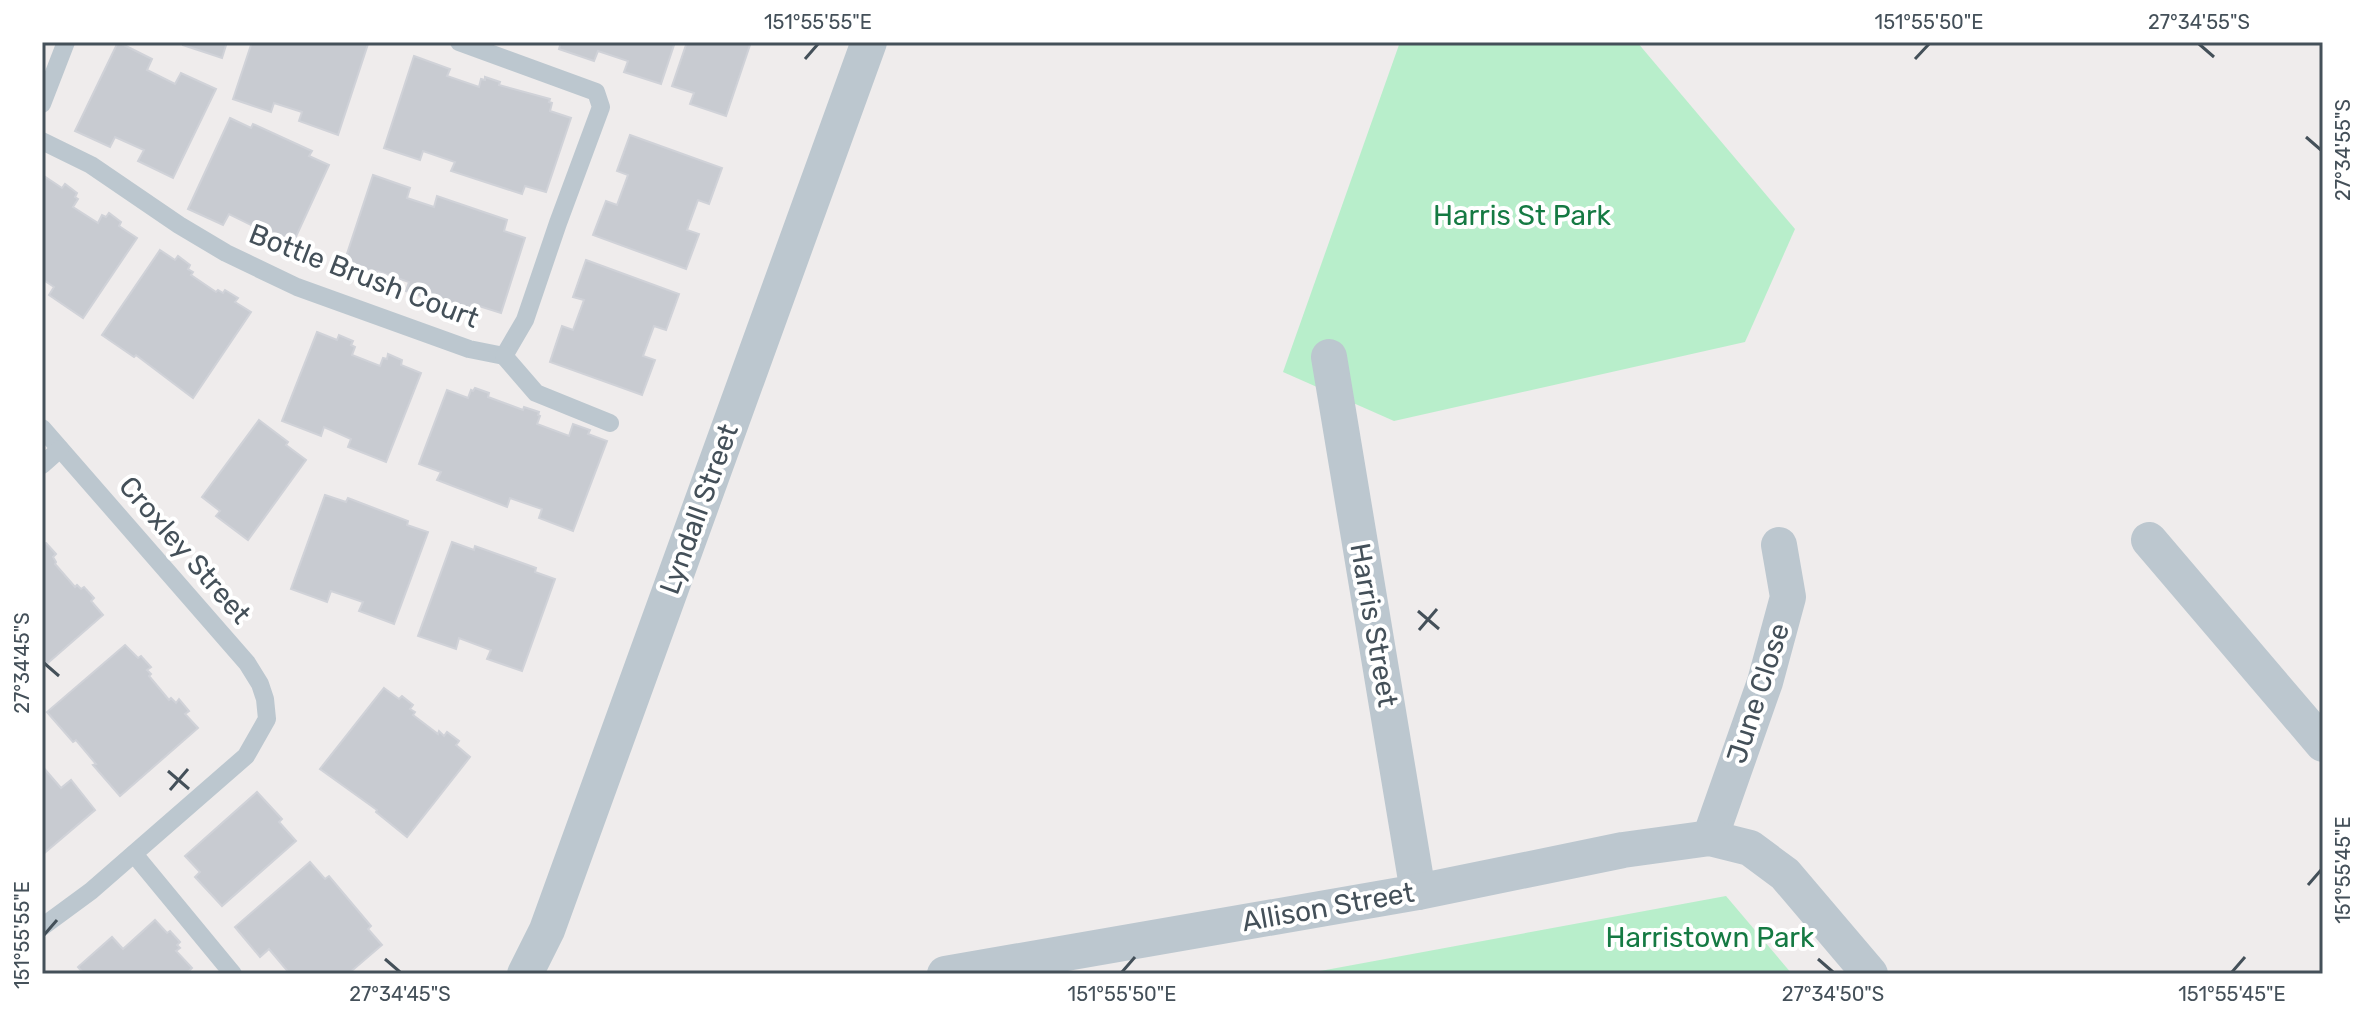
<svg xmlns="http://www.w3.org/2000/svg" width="2365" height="1016" viewBox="0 0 2365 1016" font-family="Rubik,sans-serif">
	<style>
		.green { fill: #b8eecb }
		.building { fill: #c8cbd1; stroke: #d0d2d8; stroke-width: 2 }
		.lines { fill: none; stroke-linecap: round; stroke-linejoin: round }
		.service { stroke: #bcc7cf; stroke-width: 18 }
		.minor { stroke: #bcc7cf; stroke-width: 36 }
		.ticks { fill: none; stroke: #445059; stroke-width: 3 }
		.labels { text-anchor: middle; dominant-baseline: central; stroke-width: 8; stroke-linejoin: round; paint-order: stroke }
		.park-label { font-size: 28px; fill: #157a43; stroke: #fff }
		.street-label { font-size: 28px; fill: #445059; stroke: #fff }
		.neatline { fill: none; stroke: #445059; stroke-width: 3 }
		.ticks-label { font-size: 20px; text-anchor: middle; fill: #445059 }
	</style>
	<rect width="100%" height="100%" fill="#efecec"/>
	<g class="green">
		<polygon points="1400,42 1637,42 1795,229 1745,342 1394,421 1283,372"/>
		<polygon points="1726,896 1792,974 1304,974"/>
	</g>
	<g class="building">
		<polygon points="118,42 152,59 147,70 175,84 181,73 216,89 173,178 138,161 144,150 115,137 110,147 75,131"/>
		<polygon points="184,42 227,42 222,58 183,45"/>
		<polygon points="252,42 368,44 338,135 299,121 302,112 274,103 271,112 233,99"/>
		<polygon points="561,42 675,42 661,84 624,72 628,61 598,51 594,61 559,49"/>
		<polygon points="687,42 751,42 726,116 690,104 694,93 672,86"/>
		<polygon points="414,56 450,69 447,76 479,87 481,79 485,80 485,77 500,82 499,85 550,99 549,102 552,103 550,111 571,118 546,192 525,186 522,194 451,171 455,162 423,151 420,160 384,148"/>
		<polygon points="230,118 251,128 253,124 312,151 309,156 329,165 288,254 254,238 259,229 229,214 223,225 188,209"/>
		<polygon points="630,135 722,168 709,204 698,200 687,230 699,234 686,269 593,235 606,201 617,205 628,175 617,171"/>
		<polygon points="373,175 410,188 407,198 434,207 437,196 507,220 504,231 525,238 501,313 479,306 477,314 406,291 409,282 377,271 374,280 342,269"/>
		<polygon points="44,176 62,188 65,184 77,193 75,197 78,199 73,207 98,223 102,215 106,217 109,213 121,222 119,226 137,238 83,318 49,295 54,287 42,279 42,180"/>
		<polygon points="160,250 175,260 178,256 190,265 188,269 193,272 191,275 216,292 218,290 223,293 225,290 238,298 235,302 251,312 193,398 136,355 134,357 102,335"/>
		<polygon points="586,260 679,294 666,330 654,326 643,356 655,360 642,395 550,362 562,326 573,330 584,300 573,297"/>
		<polygon points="317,332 337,340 339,335 353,341 351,345 355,347 352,355 380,366 383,358 387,359 388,354 402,360 401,365 421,373 386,462 348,447 351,439 324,427 321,436 282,421"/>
		<polygon points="475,388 489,393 488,397 523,410 524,407 539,412 538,415 540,416 537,424 569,436 573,424 590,430 588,434 607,441 573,531 539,518 542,509 510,498 507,507 437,480 441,472 419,464 447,390 468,398 471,390 473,391"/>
		<polygon points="259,420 288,442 286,445 306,460 248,540 216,516 220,511 202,497"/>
		<polygon points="325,495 346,502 348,498 408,521 407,525 428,532 394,624 359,611 363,602 331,591 327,602 291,589"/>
		<polygon points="452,542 474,550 475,546 536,568 535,572 555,579 522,671 487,659 491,650 459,638 456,649 418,636"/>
		<polygon points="46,543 56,554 53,557 56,562 55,564 75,587 77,585 81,589 84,587 94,598 91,601 103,615 42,668 42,544"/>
		<polygon points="125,645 138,658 141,656 151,667 147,670 151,674 149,676 169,700 171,698 176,703 179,699 189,711 185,714 198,728 120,796 93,765 96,764 76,740 73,742 47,712"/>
		<polygon points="384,688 399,699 402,696 413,705 410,709 415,712 413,715 438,734 439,731 444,736 447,732 459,741 456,745 470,757 407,837 376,812 377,810 320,769"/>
		<polygon points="42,766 61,788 71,780 95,810 42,855"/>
		<polygon points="257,792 282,819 279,822 296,841 222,906 195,877 200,872 185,856"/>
		<polygon points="310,862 325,879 329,876 371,926 368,929 382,945 348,974 290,974 269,949 260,957 235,927"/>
		<polygon points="155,920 167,933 170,931 180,942 177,945 180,948 176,951 192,968 186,974 84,974 78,967 112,937 123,949"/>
	</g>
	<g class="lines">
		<g class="service">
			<polyline points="459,42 596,92 601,107 558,223 525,320 504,356"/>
			<polyline points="42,104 66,42"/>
			<polyline points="42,141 91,165 179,225 226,253 297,287 469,349 504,356"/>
			<polyline points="504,356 536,393 610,423"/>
			<polyline points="42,428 247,663 260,684 265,699 267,719 246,756 91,891 42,927"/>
			<polyline points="42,465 60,449"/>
			<polyline points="134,854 233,974"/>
		</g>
		<g class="minor">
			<polyline points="1329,357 1418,892"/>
			<polyline points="2149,540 2323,744"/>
			<polyline points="1710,838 1765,682 1788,597 1779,545"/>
			<polyline points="525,974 547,930 869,42"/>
			<polyline points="945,974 1418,892 1623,850 1710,838 1750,848 1785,874 1870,974"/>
		</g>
	</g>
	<path class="ticks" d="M 2199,44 L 2214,57M 805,59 L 818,44M 1915,59 L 1929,44M 2306,137 L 2321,150M 1418,611 L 1439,629M 1419,630 L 1437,609M 44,663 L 59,676M 168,771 L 189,789M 170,790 L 188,769M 2308,885 L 2321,870M 44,935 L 57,920M 385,959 L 400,972M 1818,959 L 1833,972M 1122,972 L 1135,957M 2232,972 L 2245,957"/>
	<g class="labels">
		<g class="park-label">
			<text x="1522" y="215">Harris St Park</text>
			<text x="1710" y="937">Harristown Park</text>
		</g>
		<g class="street-label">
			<text transform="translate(364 276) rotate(21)">Bottle Brush Court</text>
			<text transform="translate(699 509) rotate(-70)">Lyndall Street</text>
			<text transform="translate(185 550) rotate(49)">Croxley Street</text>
			<text transform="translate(1374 625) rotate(80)">Harris Street</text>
			<text transform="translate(1758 693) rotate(-72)">June Close</text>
			<text transform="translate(1328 907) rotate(-10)">Allison Street</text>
		</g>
	</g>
	<rect width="2365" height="1016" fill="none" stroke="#ffffff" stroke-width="88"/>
	<rect x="44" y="44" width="2277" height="928" class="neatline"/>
	<g class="ticks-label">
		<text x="818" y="29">151°55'55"E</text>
		<text x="1929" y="29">151°55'50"E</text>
		<text x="2199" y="29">27°34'55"S</text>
		<text transform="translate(2343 150) rotate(-90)" y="7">27°34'55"S</text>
		<text transform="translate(22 663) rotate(-90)" y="7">27°34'45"S</text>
		<text transform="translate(2343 870) rotate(-90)" y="7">151°55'45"E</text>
		<text transform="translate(22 935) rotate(-90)" y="7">151°55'55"E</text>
		<text x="400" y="1001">27°34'45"S</text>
		<text x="1122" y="1001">151°55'50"E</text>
		<text x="1833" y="1001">27°34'50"S</text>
		<text x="2232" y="1001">151°55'45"E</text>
	</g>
</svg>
